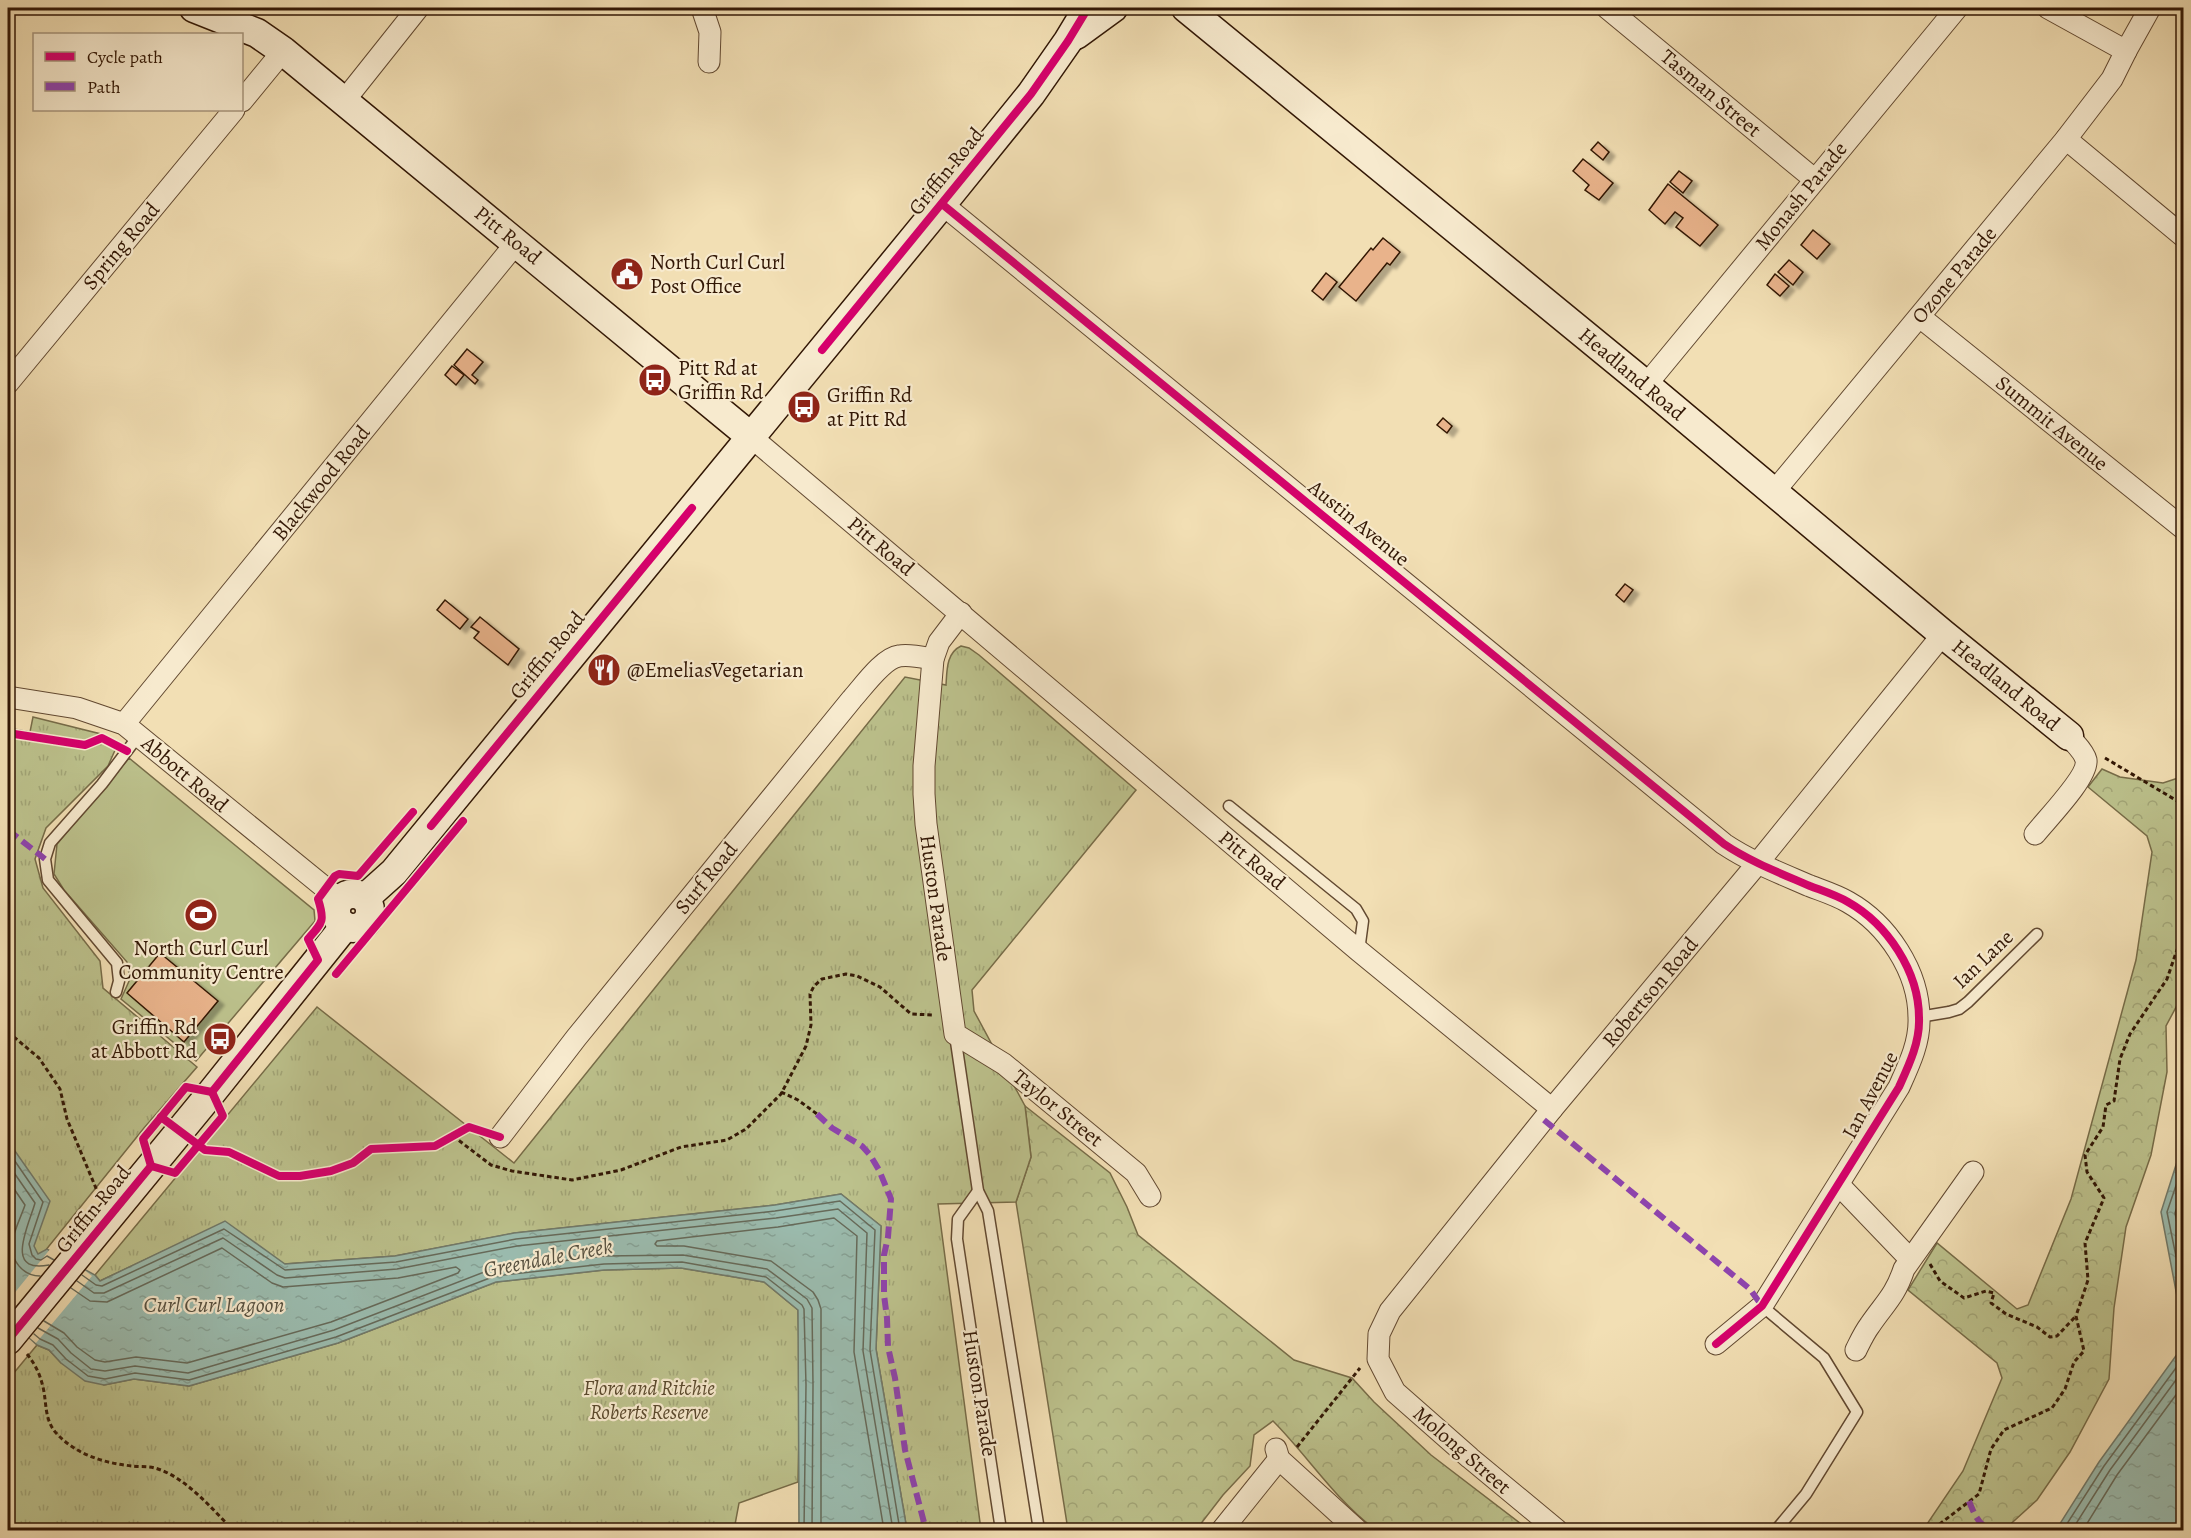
<svg xmlns="http://www.w3.org/2000/svg" width="2191" height="1538" viewBox="0 0 2191 1538" font-family="Alegreya,serif">
	<style>
		.green { fill: #bcc18c; stroke: #776c48; stroke-width: 1.5 }
		.forest { fill: url(#forest-crowns); stroke: #776c48; stroke-width: 1.5 }
		.park { fill: url(#park-tufts); stroke: #776c48; stroke-width: 1.5 }
		.water { fill: url(#water-ripples); stroke: #717a6b; stroke-width: 1.5 }
		.pier { fill: #f2dfb4 }
		.lines { fill: none; stroke-linecap: round; stroke-linejoin: round }
		.shore { stroke: #666a5a; stroke-width: 1.5 }
		.building { fill: #e9b38b; stroke: #321705; stroke-width: 1.5; filter: url(#shadow) }
		.lane-casing { stroke: #624931; stroke-width: 13 }
		.street-casing { stroke: #624931; stroke-width: 23 }
		.secondary-casing { stroke: #321705; stroke-width: 31 }
		.path { stroke: #321705; stroke-width: 3; stroke-dasharray: 4.5 3; stroke-linecap: butt }
		.lane { stroke: #f7eace; stroke-width: 10 }
		.street { stroke: #f7eace; stroke-width: 21 }
		.secondary { stroke: #f7eace; stroke-width: 28 }
		.quiet { stroke: #8e44ad; stroke-width: 6; stroke-dasharray: 12 6; stroke-linecap: butt }
		.cycleway-casing { stroke: #f7eace; stroke-width: 11 }
		.cycleway { stroke: #d6006c; stroke-width: 8 }
		.labels { text-anchor: middle; dominant-baseline: central; stroke-width: 4.5; stroke-linejoin: round; paint-order: stroke }
		.street-label { font-size: 21px; fill: #321705; stroke: #f7eace }
		.poi-label { font-size: 21px; fill: #321705; stroke: #f7eace; text-anchor: start }
		.park-label { font-size: 21px; font-style: italic; fill: #5b4a2e; stroke: #f7eace }
		.water-label { font-size: 22px; font-style: italic; fill: #575140; stroke: #f7eace }
	</style>
	<defs>
		<pattern id="forest-crowns" width="20" height="18" patternUnits="userSpaceOnUse" patternTransform="scale(1.5)"><rect width="20" height="18" fill="#bcc18c"/><path d="M2 6a3 3 0 1 1 6 0M12 15a3 3 0 1 1 6 0" fill="none" stroke="#a2a577"/></pattern>
		<pattern id="park-tufts" width="24" height="20" patternUnits="userSpaceOnUse" patternTransform="scale(1.5)"><rect width="24" height="20" fill="#bcc18c"/><path d="M3 7l-1-3M5 7V3M7 7l1-3M15 17l-1-3M17 17v-4M19 17l1-3" fill="none" stroke="#a2a577"/></pattern>
		<pattern id="water-ripples" width="26" height="14" patternUnits="userSpaceOnUse" patternTransform="scale(1.5)"><rect width="26" height="14" fill="#9bbcaf"/><path d="M2 4q2-2 4 0t4 0M15 11q2-2 4 0t4 0" fill="none" stroke="#86a195"/></pattern>
		<filter id="shadow"><feDropShadow dx="6" dy="4" stdDeviation="1.5" flood-color="#0004"/></filter>
	</defs>
	<rect width="100%" height="100%" fill="#f2dfb4"/>
	<filter id="stains"><feTurbulence type="fractalNoise" baseFrequency=".00333" numOctaves="4"/><feColorMatrix values="0 0 0 0 .2 0 0 0 0 .09 0 0 0 0 .02 0 0 0 .5 -.17"/></filter>
	<radialGradient id="worn" r=".72"><stop offset=".6" stop-color="#630" stop-opacity="0"/><stop offset="1" stop-color="#630" stop-opacity=".3"/></radialGradient>
	<polygon class="green" points="129,758 314,910 315,921 196,1061 121,999 130,979 127,962 64,890 54,874 57,844"/>
	<g class="forest">
		<polygon points="2102,769 2120,777 2163,783 2184,776 2183,994 2166,1026 2167,1072 2151,1155 2126,1227 2114,1308 2109,1379 2070,1452 2037,1500 2004,1530 1923,1530 1963,1471 2002,1378 1997,1363 1908,1290 1937,1243 2017,1309 2028,1305 2071,1199 2136,960 2152,852 2147,836 2088,787"/>
		<path d="M 1025,1106 L 1110,1173 L 1127,1207 L 1138,1235 L 1294,1360 L 1352,1378 L 1374,1402 L 1431,1455 L 1529,1530 L 1376,1530 C 1337,1502 1307,1455 1273,1421 L 1254,1435 L 1250,1466 L 1223,1495 L 1196,1530 L 1068,1530 L 1016,1202 L 1031,1157 Z"/>
	</g>
	<g class="park">
		<path d="M 961,646 L 969,648 L 979,655 L 1136,790 L 972,990 L 974,1011 L 1025,1106 L 1031,1157 L 1016,1202 L 938,1204 L 981,1530 L 907,1530 L 876,1349 L 881,1226 L 841,1194 L 775,1205 L 515,1233 L 395,1256 L 284,1264 L 225,1222 L 100,1281 L 95,1275 L 317,1007 L 514,1163 L 905,677 L 946,685 C 947,671 946,653 961,646 Z"/>
		<polygon points="33,717 105,735 116,748 108,766 46,828 35,859 43,888 100,961 103,988 197,1067 144,1128 8,1297 8,728 30,732"/>
		<polygon points="681,1268 764,1282 798,1310 800,1385 798,1482 739,1503 734,1530 8,1530 8,1380 37,1345 49,1350 61,1363 104,1385 134,1379 189,1386 338,1343 496,1282 604,1270"/>
	</g>
	<g class="water">
		<polygon points="8,1141 50,1201 34,1246 38,1254 47,1249 95,1275 100,1281 225,1221 285,1264 395,1256 514,1233 775,1205 841,1194 881,1226 876,1349 907,1530 799,1530 798,1310 764,1282 681,1268 604,1270 496,1282 338,1343 189,1386 134,1379 104,1385 85,1381 61,1363 49,1350 37,1345 8,1318"/>
		<polygon points="2183,1143 2183,1328 2161,1212"/>
		<polygon points="2183,1346 2183,1530 2056,1530 2099,1462"/>
	</g>
	<polygon class="pier" points="51,1248 66,1256 92,1276 36,1343 8,1320 8,1301"/>
	<g class="lines">
		<g class="shore">
			<polyline points="8,1151 43,1202 29,1244 32,1255 36,1259 41,1260 47,1256 54,1260"/>
			<polyline points="2184,1162 2167,1212 2184,1296"/>
			<path d="M 8,1164 L 35,1203 C 29,1225 3,1274 49,1265"/>
			<path d="M 8,1180 L 25,1205 C 21,1217 14,1230 12,1243 C 10,1260 23,1276 40,1276"/>
			<polyline points="2184,1187 2175,1213 2184,1257"/>
			<polyline points="82,1275 96,1285 102,1286 224,1229 285,1270 396,1262 516,1239 775,1211 840,1201 875,1230 870,1350 900,1530"/>
			<polyline points="77,1281 94,1293 104,1293 223,1238 277,1275 285,1278 397,1269 517,1246 776,1218 838,1209 867,1233 863,1351 893,1530"/>
			<polyline points="44,1321 64,1333 77,1347 95,1360 105,1362 136,1357 187,1363 331,1322 458,1273 460,1270 456,1267 398,1278 283,1287 272,1283 222,1248 107,1302 90,1301 71,1288"/>
			<polyline points="38,1328 58,1339 71,1353 91,1369 105,1371 135,1366 188,1373 334,1330 492,1269 604,1256 683,1255 767,1269 807,1299 812,1308 813,1385 812,1530"/>
			<polyline points="34,1334 40,1339 53,1345 66,1359 88,1376 105,1379 135,1373 189,1380 336,1337 495,1276 604,1264 682,1262 766,1277 802,1305 804,1309 806,1385 804,1530"/>
			<polyline points="821,1530 821,1309 818,1300 813,1292 771,1261 684,1246 657,1246 655,1244 657,1241 778,1227 834,1218 857,1236 854,1352 884,1530"/>
			<polyline points="2063,1530 2104,1466 2184,1357"/>
			<polyline points="2072,1530 2110,1470 2184,1369"/>
			<polyline points="2083,1530 2117,1475 2184,1384"/>
		</g>
	</g>
	<g class="building">
		<polygon points="1598,142 1609,152 1603,160 1591,150"/>
		<polygon points="1583,159 1613,183 1599,200 1585,190 1589,185 1573,171"/>
		<polygon points="1679,171 1692,181 1683,193 1670,182"/>
		<polygon points="1668,184 1718,225 1700,246 1676,227 1683,218 1675,212 1665,224 1649,210"/>
		<polygon points="1813,230 1830,244 1817,259 1801,245"/>
		<polygon points="1383,238 1400,252 1390,265 1387,263 1356,301 1339,287 1371,248 1373,250"/>
		<polygon points="1789,260 1803,272 1793,285 1778,272"/>
		<polygon points="1326,273 1337,282 1323,300 1312,291"/>
		<polygon points="1775,274 1789,286 1780,296 1767,285"/>
		<polygon points="467,349 483,362 472,375 478,380 475,384 454,365"/>
		<polygon points="452,366 464,375 456,385 445,375"/>
		<polygon points="1443,418 1452,426 1447,433 1437,425"/>
		<polygon points="1625,584 1633,590 1624,602 1616,595"/>
		<polygon points="445,600 468,619 460,629 437,610"/>
		<polygon points="480,617 519,649 508,665 474,638 479,632 471,627"/>
		<polygon points="160,953 218,1001 184,1042 127,993"/>
	</g>
	<g class="lines">
		<defs>
			<g id="lane">
				<polyline points="1229,806 1356,909 1363,921 1359,951"/>
				<polyline points="116,992 119,981 117,963 48,880 45,859 50,843 102,784 139,735"/>
				<polyline points="1919,1017 1949,1012 1959,1009 1968,1002 2037,934"/>
				<polyline points="955,1035 978,1191 988,1211 1039,1530"/>
				<polyline points="978,1191 958,1219 957,1239 1001,1530"/>
				<polyline points="1762,1306 1824,1358 1857,1412 1806,1494 1776,1530"/>
			</g>
			<g id="street">
				<polyline points="702,8 710,32 709,62"/>
				<polyline points="1607,8 1814,179"/>
				<polyline points="2048,8 2126,51 2150,8"/>
				<polyline points="242,101 283,51"/>
				<polyline points="344,101 418,8"/>
				<polyline points="2066,139 2184,237"/>
				<path d="M 942,204 L 1724,844 C 1751,862 1780,873 1810,886 C 1823,891 1836,895 1848,902 C 1887,924 1919,971 1919,1018 C 1920,1042 1909,1065 1899,1087 L 1762,1306 L 1716,1344"/>
				<polyline points="1920,317 2184,529"/>
				<polyline points="8,383 234,110"/>
				<polyline points="1646,385 1957,8"/>
				<polyline points="750,436 1359,951 1552,1109"/>
				<polyline points="1773,493 2066,139 2112,79 2126,51"/>
				<polyline points="961,613 939,642 933,659 924,766 924,794 926,824 955,1034 1004,1064 1136,1173 1150,1196"/>
				<polyline points="8,697 77,708 124,724 340,900"/>
				<polyline points="124,724 517,242"/>
				<path d="M 2035,834 C 2046,820 2089,776 2086,760 C 2084,751 2074,743 2069,736"/>
				<path d="M 500,1137 L 576,1038 L 852,699 C 863,687 883,658 899,656 C 909,654 922,657 933,659"/>
				<polyline points="1839,1185 1910,1259"/>
				<path d="M 1856,1350 C 1860,1342 1864,1333 1870,1325 C 1885,1303 1895,1296 1904,1269 L 1973,1172"/>
				<polyline points="1276,1449 1279,1459 1357,1530"/>
				<polyline points="1222,1530 1279,1459"/>
				<polyline points="1557,1530 1470,1458 1395,1392 1378,1359 1379,1334 1390,1311 1552,1109 1757,864 1943,634"/>
			</g>
			<g id="secondary">
				<polyline points="194,8 257,33 283,51 750,436"/>
				<polyline points="1186,8 1646,385 1943,634 2069,736"/>
				<polyline points="1076,35 1113,8"/>
				<circle cx="353" cy="911" r="17"/>
				<polyline points="365,898 394,872 942,204 1031,94 1068,41 1088,8"/>
				<polyline points="8,1340 212,1092 345,926"/>
			</g>
		</defs>
		<use href="#lane" class="lane-casing"/>
		<use href="#street" class="street-casing"/>
		<use href="#secondary" class="secondary-casing"/>
		<g class="path">
			<polyline points="2105,758 2184,805"/>
			<polyline points="8,1032 39,1058 60,1089 67,1119 98,1193"/>
			<polyline points="781,1092 798,1100 817,1114"/>
			<polyline points="453,1136 491,1165 512,1171 572,1180 621,1170 681,1147 727,1140 746,1129 781,1094 806,1046 811,1025 810,994 814,986 822,979 846,974 857,976 880,987 911,1014 933,1015"/>
			<polyline points="1930,1264 1940,1281 1964,1298 1986,1291 1994,1293 1991,1303 2006,1314 2037,1327 2050,1337 2057,1336 2076,1316"/>
			<path d="M 27,1354 C 35,1364 40,1374 43,1387 C 47,1404 44,1420 57,1434 C 77,1455 104,1463 132,1466 C 139,1467 148,1466 155,1468 C 186,1477 211,1508 233,1530"/>
			<polyline points="1297,1447 1360,1368"/>
			<polyline points="1935,1530 1937,1526 1979,1494 1991,1449 2004,1430 2052,1408 2065,1389 2074,1362 2084,1351 2076,1316 2088,1280 2085,1243 2104,1198 2087,1172 2085,1155 2103,1127 2106,1105 2114,1101 2120,1059 2130,1034 2167,979 2180,941 2184,925"/>
		</g>
		<use href="#lane" class="lane"/>
		<use href="#street" class="street"/>
		<use href="#secondary" class="secondary"/>
		<g class="quiet">
			<polyline points="8,754 10,733"/>
			<polyline points="8,830 45,859"/>
			<polyline points="817,1114 832,1128 862,1146 870,1155 879,1170 891,1199 888,1237 884,1255 884,1295 887,1318 888,1347 895,1378 905,1450 926,1530"/>
			<polyline points="1544,1120 1750,1289 1762,1306"/>
			<path d="M 1969,1501 C 1974,1513 1978,1525 1991,1530"/>
		</g>
		<defs>
			<g id="cycleway">
				<path d="M 942,204 L 1724,844 C 1751,862 1780,873 1810,886 C 1823,891 1836,895 1848,902 C 1887,924 1919,971 1919,1018 C 1920,1042 1909,1065 1899,1087 L 1762,1306 L 1716,1344"/>
				<polyline points="822,350 1031,94 1068,41 1088,8"/>
				<polyline points="8,733 85,745 102,738 127,751"/>
				<polyline points="431,826 692,508"/>
				<polyline points="336,974 463,821"/>
				<path d="M 212,1092 L 318,960 L 308,939 C 323,922 325,921 318,899 L 335,876 L 339,874 L 358,876 L 413,812"/>
				<polyline points="161,1117 205,1150 229,1152 279,1176 300,1176 331,1171 353,1163 371,1149 435,1146 469,1127 500,1137"/>
				<polyline points="151,1166 175,1173 223,1116 212,1092"/>
				<polyline points="151,1166 143,1139 186,1087 212,1092"/>
				<polyline points="8,1340 151,1166"/>
			</g>
		</defs>
		<use href="#cycleway" class="cycleway-casing"/>
		<use href="#cycleway" class="cycleway"/>
	</g>
	<defs>
		<symbol id="civic-disc" viewBox="-11 -11 22 22"><circle r="9.5" fill="#8f2418" stroke="#f7eace"/><path d="M-.6-6.5H3V-4.5H.6V-3L4-1V1h2V6H-6V1h2V-1L-.6-3ZM-1.2 2.5V6h2.4V2.5Z" fill="#fff"/></symbol>
		<symbol id="bus-disc" viewBox="-11 -11 22 22"><circle r="9.5" fill="#8f2418" stroke="#f7eace"/><path d="M-5-6H5V4H4V6H2V4H-2V6H-4V4H-5ZM-3.5-4V0h7V-4ZM-3.5 1.2v1.5H-2V1.2ZM2 1.2v1.5H3.5V1.2Z" fill="#fff"/></symbol>
		<symbol id="restaurant-disc" viewBox="-11 -11 22 22"><circle r="9.5" fill="#8f2418" stroke="#f7eace"/><path d="M-5-6h1v4h1v-4h1v4h1v-4h1v5L-1.5 .5V6h-2V.5L-5-1ZM5-6V6H3V1.5H1.5Q1.5-4 5-6Z" fill="#fff"/></symbol>
		<symbol id="stadium-disc" viewBox="-11 -11 22 22"><circle r="9.5" fill="#8f2418" stroke="#f7eace"/><path d="M0-5a6.5 5 0 1 0 0 10a6.5 5 0 1 0 0-10ZM-3.5-1.8h7v3.6h-7Z" fill="#fff"/></symbol>
	</defs>
	<g fill-rule="evenodd">
		<use href="#civic-disc" x="608" y="255" width="38" height="38"/>
		<use href="#bus-disc" x="636" y="361" width="38" height="38"/>
		<use href="#bus-disc" x="785" y="388" width="38" height="38"/>
		<use href="#restaurant-disc" x="585" y="651" width="38" height="38"/>
		<use href="#stadium-disc" x="182" y="896" width="38" height="38"/>
		<use href="#bus-disc" x="201" y="1020" width="38" height="38"/>
	</g>
	<g class="labels">
		<g class="street-label">
			<text transform="translate(1711 93) rotate(40)">Tasman Street</text>
			<text transform="translate(946 171) rotate(-51)">Griffin Road</text>
			<text transform="translate(1801 196) rotate(-51)">Monash Parade</text>
			<text transform="translate(508 235) rotate(39)">Pitt Road</text>
			<text transform="translate(121 246) rotate(-50)">Spring Road</text>
			<text transform="translate(1954 275) rotate(-50)">Ozone Parade</text>
			<text transform="translate(1632 374) rotate(40)">Headland Road</text>
			<text transform="translate(2052 423) rotate(39)">Summit Avenue</text>
			<text transform="translate(321 483) rotate(-51)">Blackwood Road</text>
			<text transform="translate(1359 523) rotate(39)">Austin Avenue</text>
			<text transform="translate(881 546) rotate(40)">Pitt Road</text>
			<text transform="translate(547 655) rotate(-51)">Griffin Road</text>
			<text transform="translate(2006 685) rotate(39)">Headland Road</text>
			<text transform="translate(185 774) rotate(40)">Abbott Road</text>
			<text transform="translate(1252 860) rotate(40)">Pitt Road</text>
			<text transform="translate(706 878) rotate(-51)">Surf Road</text>
			<text transform="translate(936 898) rotate(82)">Huston Parade</text>
			<text transform="translate(1983 959) rotate(-44)">Ian Lane</text>
			<text transform="translate(1650 992) rotate(-50)">Robertson Road</text>
			<text transform="translate(1870 1095) rotate(-62)">Ian Avenue</text>
			<text transform="translate(1058 1108) rotate(39)">Taylor Street</text>
			<text transform="translate(93 1209) rotate(-51)">Griffin Road</text>
			<text transform="translate(980 1393) rotate(81)">Huston Parade</text>
			<text transform="translate(1462 1450) rotate(41)">Molong Street</text>
		</g>
		<g class="poi-label">
			<text x="650" y="262">North Curl Curl<tspan x="650" dy="24">Post Office</tspan></text>
			<text x="678" y="368">Pitt Rd at<tspan x="678" dy="24">Griffin Rd</tspan></text>
			<text x="827" y="395">Griffin Rd<tspan x="827" dy="24">at Pitt Rd</tspan></text>
			<text x="627" y="670">@EmeliasVegetarian</text>
			<text x="201" y="948" text-anchor="middle">North Curl Curl<tspan x="201" dy="24">Community Centre</tspan></text>
			<text x="197" y="1027" text-anchor="end">Griffin Rd<tspan x="197" dy="24">at Abbott Rd</tspan></text>
		</g>
		<g class="park-label">
			<text x="649" y="1388">Flora and Ritchie<tspan x="649" dy="24">Roberts Reserve</tspan></text>
		</g>
		<g class="water-label">
			<text transform="translate(548 1258) rotate(-11)">Greendale Creek</text>
			<text x="214" y="1305">Curl Curl Lagoon</text>
		</g>
	</g>
	<rect width="2191" height="1538" fill="none" stroke="#f2dfb4" stroke-width="30"/>
	<rect x="9" y="9" width="2173" height="1520" fill="none" stroke="#321705" stroke-width="3"/>
	<rect x="15" y="15" width="2161" height="1508" fill="none" stroke="#321705" stroke-width="1.5"/>
	<rect x="33" y="33" width="210" height="78" fill="#f7eace" stroke="#a8967e" stroke-width="1.5"/>
	<rect x="45" y="52" width="30" height="9" fill="#d6006c" stroke="#a8967e" stroke-width="1.5"/>
	<text x="87" y="63" font-size="18" fill="#321705">Cycle path</text>
	<rect x="45" y="82" width="30" height="9" fill="#8e44ad" stroke="#a8967e" stroke-width="1.5"/>
	<text x="87" y="93" font-size="18" fill="#321705">Path</text>
	<rect width="100%" height="100%" filter="url(#stains)"/>
	<rect width="100%" height="100%" fill="url(#worn)"/>
</svg>
